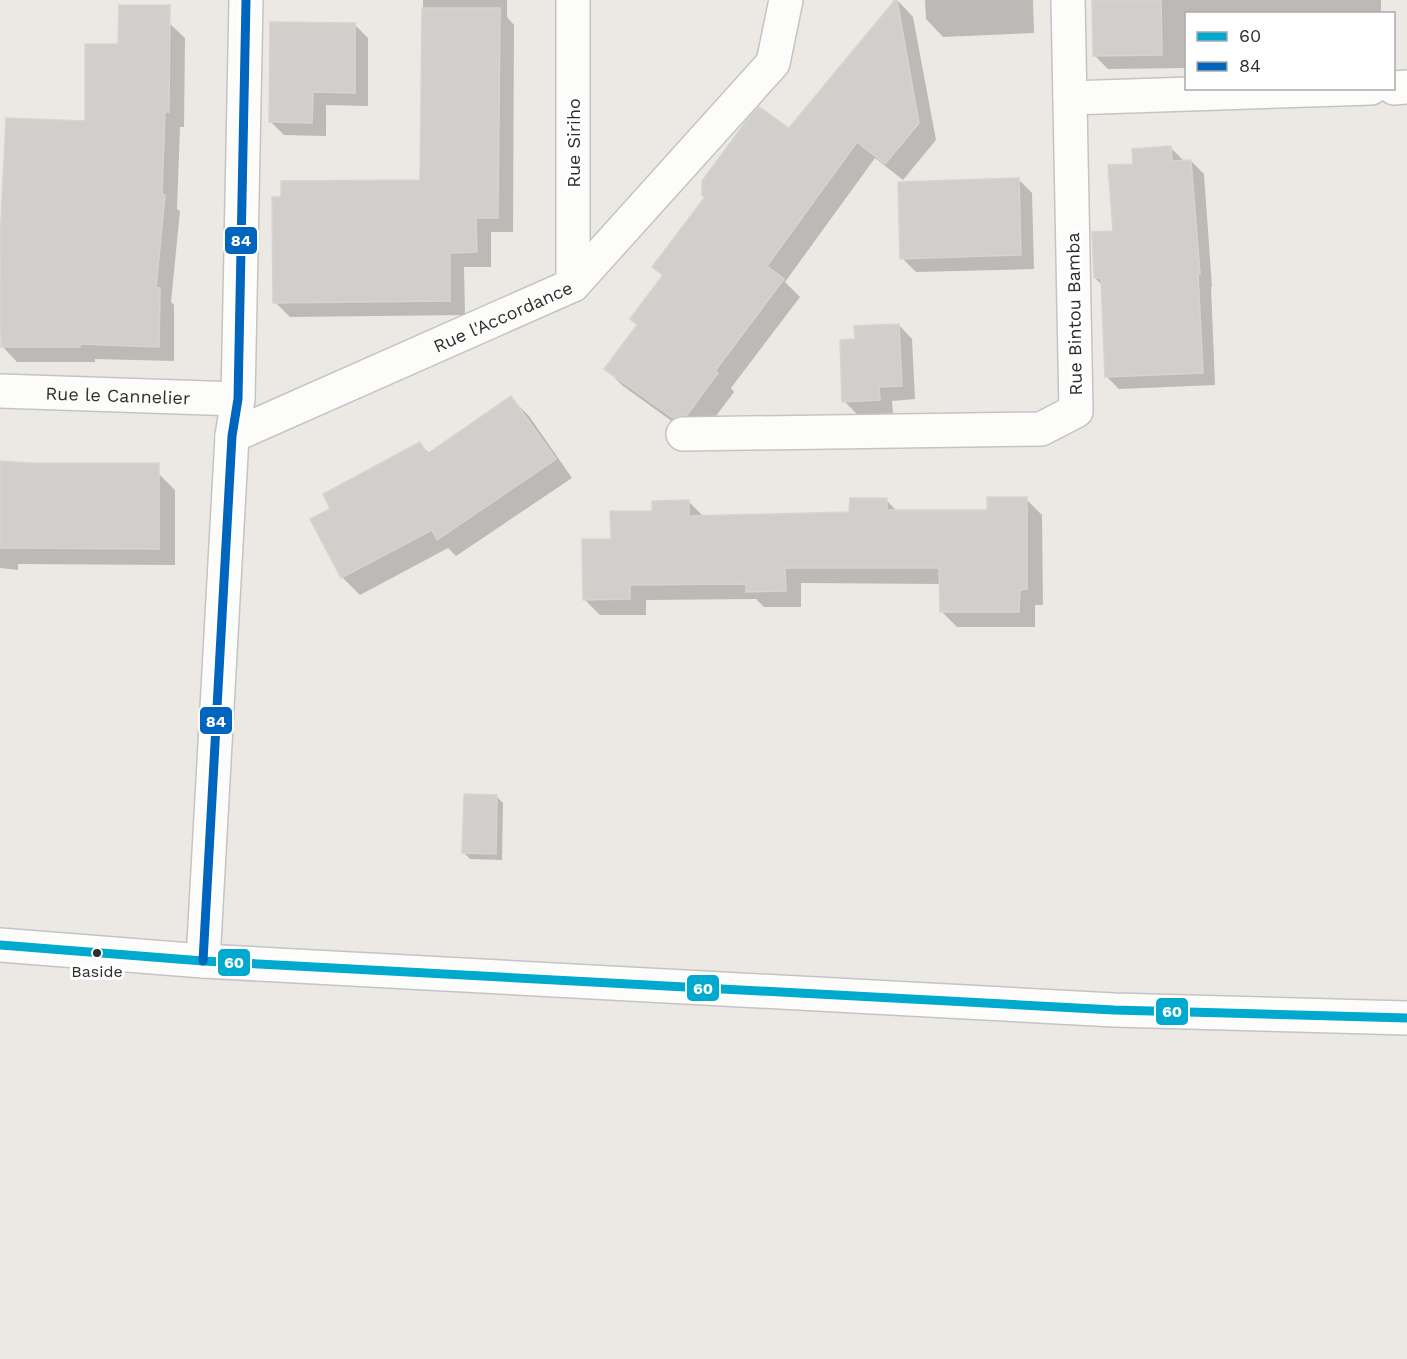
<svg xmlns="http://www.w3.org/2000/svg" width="1407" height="1359" viewBox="0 0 1407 1359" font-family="'Work Sans',sans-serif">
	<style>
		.shadow { fill: #0003 }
		.building { fill: #d1cecb; stroke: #d7d4d0; stroke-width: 1.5 }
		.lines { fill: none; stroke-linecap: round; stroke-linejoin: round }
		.minor-casing { stroke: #c5c4c5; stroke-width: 36 }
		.minor { stroke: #fcfcfb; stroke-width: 33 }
		.bus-1-casing { stroke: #fff; stroke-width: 14 }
		.bus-2-casing { stroke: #fff; stroke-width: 14 }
		.bus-1 { stroke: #00a9ce; stroke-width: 9 }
		.bus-2 { stroke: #0065bd; stroke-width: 9 }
		.bus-dot { fill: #2e2e2e; stroke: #fff; stroke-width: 2 }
		.labels { text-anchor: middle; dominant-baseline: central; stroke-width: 6; stroke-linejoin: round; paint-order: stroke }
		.bus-label { font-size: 16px; fill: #2e2e2e; stroke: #fff }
		.street-label { font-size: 18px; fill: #2e2e2e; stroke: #fff }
		.line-badge { stroke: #fff; stroke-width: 2 }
		.badge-label { font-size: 16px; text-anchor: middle; font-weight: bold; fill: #fff }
	</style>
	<rect width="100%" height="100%" fill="#ece8e4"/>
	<g class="shadow">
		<polygon points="423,0 507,0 507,17 514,25 513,232 491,232 491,267 464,267 465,315 290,317 275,302 422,182"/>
		<polygon points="897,0 913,17 936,140 903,180 875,158 785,282 800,297 731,388 734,392 704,432 691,435 623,386 606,369 639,325 663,276 654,267 789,130"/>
		<polygon points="925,0 1033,0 1034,33 943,37 926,19"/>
		<polygon points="1094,0 1381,0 1381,14 1186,14 1186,68 1108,69 1095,56"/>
		<polygon points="169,23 185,38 184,127 180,127 177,209 180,211 171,302 174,305 174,361 95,359 95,362 17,362 2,346 86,123 120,46"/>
		<polygon points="354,24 368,38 368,106 326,105 326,136 284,135 270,121"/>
		<polygon points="1171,148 1184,161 1191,161 1204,174 1212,287 1211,287 1215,385 1119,389 1106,376 1102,285 1095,278 1114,232 1134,165"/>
		<polygon points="1019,180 1032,193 1034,269 916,272 902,258"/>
		<polygon points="899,325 912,339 915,399 892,401 893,413 858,415 844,401 857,341"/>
		<polygon points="511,398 529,416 572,478 456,556 448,548 360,595 342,577 332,509 420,444 430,454"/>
		<polygon points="0,462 158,473 175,490 175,565 18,564 18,570 0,568"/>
		<polygon points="1026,499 1042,515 1043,605 1035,605 1035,627 957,627 941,611 941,584 801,583 801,607 764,607 756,599 646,600 646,615 600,615 584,599 612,541 654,512 689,502 704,517 851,514 886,500 898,512 989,511"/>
		<polygon points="497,797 503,803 502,860 470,859 464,853"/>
	</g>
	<g class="building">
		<polygon points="895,0 897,0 919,123 885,164 857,142 767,266 784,279 715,371 718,373 687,415 673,418 604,369 637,325 630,319 663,275 652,267 705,197 702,195 702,181 747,120 759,107 789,128"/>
		<polygon points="1092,0 1161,0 1162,55 1093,56"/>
		<polygon points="119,5 170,5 169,112 165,112 162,194 165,195 156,288 160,288 159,347 80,344 80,347 1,347 0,240 6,118 85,121 85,44 118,44"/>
		<polygon points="422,8 500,8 498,218 476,218 477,252 450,253 450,301 273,303 272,197 281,197 281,181 420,180"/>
		<polygon points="270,22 355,23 355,93 313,92 312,123 269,122"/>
		<polygon points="1171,146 1172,161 1191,160 1200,274 1198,274 1203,373 1105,377 1101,278 1094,278 1092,232 1113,231 1108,165 1133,164 1132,149"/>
		<polygon points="1019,178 1021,255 900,259 898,182"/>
		<polygon points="899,324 902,386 879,387 880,400 842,402 840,340 855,339 854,326"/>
		<polygon points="511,396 556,459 437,540 432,530 341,578 310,519 330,509 323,494 420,442 427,454"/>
		<polygon points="0,461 28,463 159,463 159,549 0,548"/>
		<polygon points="987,497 1027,497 1027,589 1020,590 1019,612 940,612 939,568 785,568 786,591 746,592 746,584 630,585 630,599 583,600 582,539 611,539 610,511 652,511 652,501 689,500 689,516 849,512 850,498 887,498 887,510 987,510"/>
		<polygon points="464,794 497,795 496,854 462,853"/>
	</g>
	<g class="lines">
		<defs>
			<g id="minor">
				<polyline points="573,0 573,285"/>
				<polyline points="1394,88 1407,87"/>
				<polyline points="1070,98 1371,88"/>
				<path id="s1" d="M 0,391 L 238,399"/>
				<polyline points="683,434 1041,429 1076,411 1068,0"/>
				<path id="s2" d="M 232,436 L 573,285 L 773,63 L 786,0"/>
				<polyline points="0,945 203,961 1114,1010 1407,1018"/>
				<polyline points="203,961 232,436 238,399 246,0"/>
			</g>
		</defs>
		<use href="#minor" class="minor-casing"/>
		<use href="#minor" class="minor"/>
		<defs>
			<polyline id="bus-1" points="0,945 203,961 1114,1010 1407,1018"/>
			<polyline id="bus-2" points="203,961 232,436 238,399 246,0"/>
		</defs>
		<use href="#bus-1" class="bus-1-casing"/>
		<use href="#bus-2" class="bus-2-casing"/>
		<use href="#bus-1" class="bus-1"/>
		<use href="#bus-2" class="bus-2"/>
	</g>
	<circle class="bus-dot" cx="97" cy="953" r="5"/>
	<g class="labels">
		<g class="bus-label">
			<text x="97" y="971">Baside</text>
		</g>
		<g class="street-label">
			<text transform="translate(573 143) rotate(-90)">Rue Siriho</text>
			<text transform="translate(1074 314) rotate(-91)">Rue Bintou Bamba</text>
			<text stroke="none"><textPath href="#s2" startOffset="296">Rue l'Accordance</textPath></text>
			<text stroke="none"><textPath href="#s1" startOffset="118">Rue le Cannelier</textPath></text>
		</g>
	</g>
	<g class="line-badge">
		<rect x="224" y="226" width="34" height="29" rx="6" fill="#0065bd"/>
		<rect x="199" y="706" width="34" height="29" rx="6" fill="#0065bd"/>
		<rect x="217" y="948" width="34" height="29" rx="6" fill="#00a9ce"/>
		<rect x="686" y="974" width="34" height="28" rx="6" fill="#00a9ce"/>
		<rect x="1155" y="997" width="34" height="29" rx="6" fill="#00a9ce"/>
	</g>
	<g class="badge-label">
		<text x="241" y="246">84</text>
		<text x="216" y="727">84</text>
		<text x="234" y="968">60</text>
		<text x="703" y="994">60</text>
		<text x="1172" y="1017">60</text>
	</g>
	<rect x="1185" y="12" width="210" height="78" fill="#ffffff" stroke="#ababab" stroke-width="1.5"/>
	<rect x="1197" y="32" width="30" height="9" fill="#00a9ce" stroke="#ababab" stroke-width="1.5"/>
	<text x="1239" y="42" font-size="18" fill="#2e2e2e">60</text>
	<rect x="1197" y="62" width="30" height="9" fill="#0065bd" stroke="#ababab" stroke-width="1.5"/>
	<text x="1239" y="72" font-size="18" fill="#2e2e2e">84</text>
</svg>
